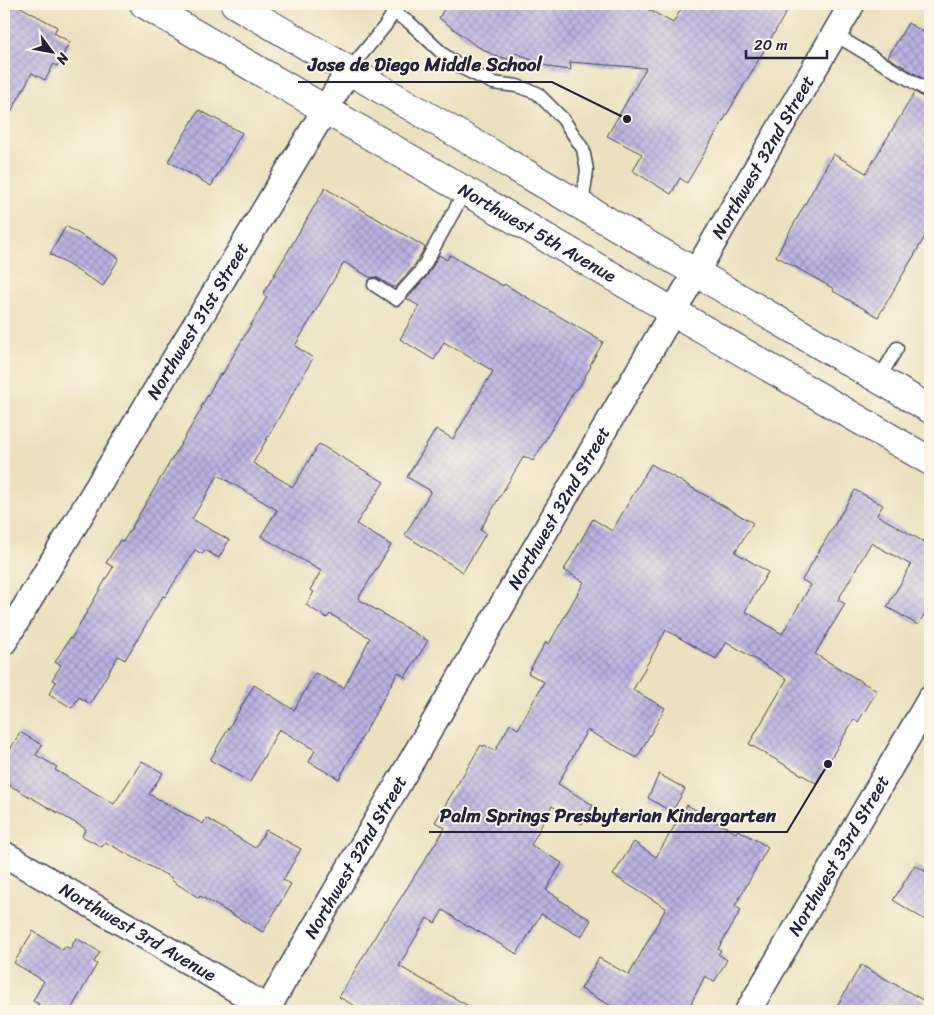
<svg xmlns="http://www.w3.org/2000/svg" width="934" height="1015" viewBox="0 0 934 1015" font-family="Sriracha,sans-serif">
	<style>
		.building { fill: url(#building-cross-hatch) }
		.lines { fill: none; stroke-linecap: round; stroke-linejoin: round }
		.service-casing { stroke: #403f4f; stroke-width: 15 }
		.minor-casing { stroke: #403f4f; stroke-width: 28 }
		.tertiary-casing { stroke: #403f4f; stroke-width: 30 }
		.service { stroke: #fff; stroke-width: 12 }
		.minor { stroke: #fff; stroke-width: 25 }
		.tertiary { stroke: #fff; stroke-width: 28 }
		.labels { text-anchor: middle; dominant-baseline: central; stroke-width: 4; stroke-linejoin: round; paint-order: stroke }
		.street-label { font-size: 18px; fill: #22223b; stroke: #fcf5e5 }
		.leader { fill: none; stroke: #22223b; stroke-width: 2 }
		.callout-dot { fill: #22223b; stroke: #fcf5e5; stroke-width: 2 }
		.callout-label { font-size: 19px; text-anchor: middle; font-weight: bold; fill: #22223b; stroke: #fcf5e5; stroke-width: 4; stroke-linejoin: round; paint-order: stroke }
	</style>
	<defs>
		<pattern id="building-cross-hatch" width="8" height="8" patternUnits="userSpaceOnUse" patternTransform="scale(1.25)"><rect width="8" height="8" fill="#bdb3e2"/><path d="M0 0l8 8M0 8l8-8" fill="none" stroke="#9991b8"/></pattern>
	</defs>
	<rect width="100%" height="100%" fill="#fcf5e5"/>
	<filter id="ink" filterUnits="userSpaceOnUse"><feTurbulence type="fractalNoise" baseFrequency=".02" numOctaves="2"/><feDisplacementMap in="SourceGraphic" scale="10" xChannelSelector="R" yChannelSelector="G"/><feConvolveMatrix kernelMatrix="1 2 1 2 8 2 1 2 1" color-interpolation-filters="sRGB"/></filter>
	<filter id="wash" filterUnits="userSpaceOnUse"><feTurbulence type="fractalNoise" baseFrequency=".0096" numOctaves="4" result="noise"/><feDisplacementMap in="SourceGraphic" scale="20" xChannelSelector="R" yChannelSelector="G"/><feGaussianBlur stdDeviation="1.12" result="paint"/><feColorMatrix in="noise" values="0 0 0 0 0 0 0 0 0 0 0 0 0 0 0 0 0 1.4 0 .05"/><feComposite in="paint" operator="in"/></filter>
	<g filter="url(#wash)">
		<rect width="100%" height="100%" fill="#ebe1be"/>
		<g id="blocks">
			<g class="building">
				<polygon points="4,4 15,4 57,27 54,33 70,42 57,66 54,64 45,80 32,73 4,125"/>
				<polygon points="447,4 639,4 673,23 684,4 791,4 687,183 680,178 671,194 633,171 642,154 607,136 646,68 570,62 571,70 554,68 538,63 516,53 512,60 495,56 475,45 439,18"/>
				<polygon points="908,23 930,36 930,83 888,57"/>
				<polygon points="915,92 926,99 930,100 930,228 878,317 833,291 834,289 776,256 833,154 866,173"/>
				<polygon points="199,110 242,133 211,186 168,161"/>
				<polygon points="325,188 425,247 414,266 395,288 378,278 375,277 371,278 344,262 295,346 313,358 253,463 293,487 319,444 384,482 356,524 391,545 358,599 428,641 405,677 398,672 339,779 309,762 315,750 279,729 250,782 210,760 254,685 294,710 315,673 344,688 370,638 330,614 327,618 306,605 314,592 310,590 321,571 261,536 277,510 218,475 192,519 229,540 219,558 205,550 202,554 195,550 165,597 163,596 125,660 118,656 90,704 79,697 72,708 49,694 56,682 52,680 61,665 55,662 70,638 71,639 113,567 106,563 120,540 123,542 202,408 201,407 220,374 222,375 267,297 263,294"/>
				<polygon points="66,226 119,258 103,286 50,254"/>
				<polygon points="439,255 447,260 450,255 503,286 504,284 603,342 590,365 591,366 578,389 576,388 533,461 524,456 480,530 486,533 463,572 405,535 431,491 407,477 436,429 453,439 493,371 444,342 434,360 400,339 419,306 407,299 427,276"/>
				<polygon points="651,464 753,523 735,552 768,572 745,611 782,634 811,585 802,580 855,490 883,505 877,515 924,542 930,531 930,604 918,625 887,607 911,565 871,543 838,600 845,604 815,654 877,691 858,722 854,719 816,783 749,744 787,679 727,642 716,659 666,630 633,690 665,708 637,758 587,730 558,784 593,805 582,824 552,806 531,845 562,863 546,890 559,898 558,899 591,920 581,937 541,914 517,954 469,926 468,927 443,910 435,923 427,918 399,966 477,1011 364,1011 339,997 385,920 386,921 445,828 435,822 481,745 483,747 484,745 495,751 510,724 518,729 544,682 528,673 546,642 549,644 584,582 564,570 593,519 612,531"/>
				<polygon points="20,732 42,745 36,755 57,767 55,770 114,804 142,761 163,773 149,794 203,824 206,818 255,848 266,830 301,849 283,880 291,884 263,932 200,896 199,898 171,880 172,878 105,842 102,847 82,836 86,829 4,782 4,760"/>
				<polygon points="659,774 685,789 672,812 648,798"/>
				<polygon points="687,805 736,833 738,830 768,847 735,906 741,910 718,949 721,951 718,954 727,960 714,982 705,976 687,1011 620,1011 581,989 599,958 629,975 666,908 613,875 634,842 656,857"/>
				<polygon points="915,865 930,874 930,923 893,900"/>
				<polygon points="33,931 63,950 65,946 70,949 76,938 100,952 94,962 97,964 70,1011 34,1011 39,1004 33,1001 44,981 14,963"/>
				<polygon points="861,965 930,1004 930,1011 834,1011"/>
			</g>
		</g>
	</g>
	<g filter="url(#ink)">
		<use href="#blocks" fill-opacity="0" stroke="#403f4f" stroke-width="1"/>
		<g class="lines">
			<defs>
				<g id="service">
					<polyline points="394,13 410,23 443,54 462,68 493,83 517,86 537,93 563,119 583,149 587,170 582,206"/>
					<polyline points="834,34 930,92"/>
					<polyline points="349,70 385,26 399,4"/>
					<polyline points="374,285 396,299 421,271 465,191"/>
					<polyline points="879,379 897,348"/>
				</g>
				<g id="minor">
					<path id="s1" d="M 4,642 L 349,70"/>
					<path id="s2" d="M 4,854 L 273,1011"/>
					<path id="s3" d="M 266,1011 L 852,4"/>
					<path id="s4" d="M 748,1011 L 930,699"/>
				</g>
				<g id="tertiary">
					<path id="s5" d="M 144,4 L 930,461"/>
					<polyline points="235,4 930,409"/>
				</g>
			</defs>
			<use href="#service" class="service-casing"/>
			<use href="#minor" class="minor-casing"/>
			<use href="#tertiary" class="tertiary-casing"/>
			<use href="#service" class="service"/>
			<use href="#minor" class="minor"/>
			<use href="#tertiary" class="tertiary"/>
		</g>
	</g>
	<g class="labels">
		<g class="street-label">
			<text stroke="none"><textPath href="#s3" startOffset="988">Northwest 32nd Street</textPath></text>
			<text stroke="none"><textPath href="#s5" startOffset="455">Northwest 5th Avenue</textPath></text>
			<text stroke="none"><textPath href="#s1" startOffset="375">Northwest 31st Street</textPath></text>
			<text stroke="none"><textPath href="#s3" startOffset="582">Northwest 32nd Street</textPath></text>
			<text stroke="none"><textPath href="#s4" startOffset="180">Northwest 33rd Street</textPath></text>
			<text stroke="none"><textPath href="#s3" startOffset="178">Northwest 32nd Street</textPath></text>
			<text stroke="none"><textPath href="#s2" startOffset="155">Northwest 3rd Avenue</textPath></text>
		</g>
	</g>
	<path class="leader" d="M627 119L552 82H298M828 764L787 832H429"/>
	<g class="callout-dot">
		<circle cx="627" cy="119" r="5"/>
		<circle cx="828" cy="764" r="5"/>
	</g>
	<g class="callout-label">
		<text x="425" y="71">Jose de Diego Middle School</text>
		<text x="608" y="822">Palm Springs Presbyterian Kindergarten</text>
	</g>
	<rect width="934" height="1015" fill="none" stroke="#fcf5e5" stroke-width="20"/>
	<g transform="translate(52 52) rotate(122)" stroke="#fcf5e5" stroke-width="4" paint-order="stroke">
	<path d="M0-4L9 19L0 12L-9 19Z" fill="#22223b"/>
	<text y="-8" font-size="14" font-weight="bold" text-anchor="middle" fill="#22223b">N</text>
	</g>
	<path d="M746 50v8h81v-8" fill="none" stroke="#22223b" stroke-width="2.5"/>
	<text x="754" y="50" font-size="15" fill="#22223b" stroke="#fcf5e5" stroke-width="4" paint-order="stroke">20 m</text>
</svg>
